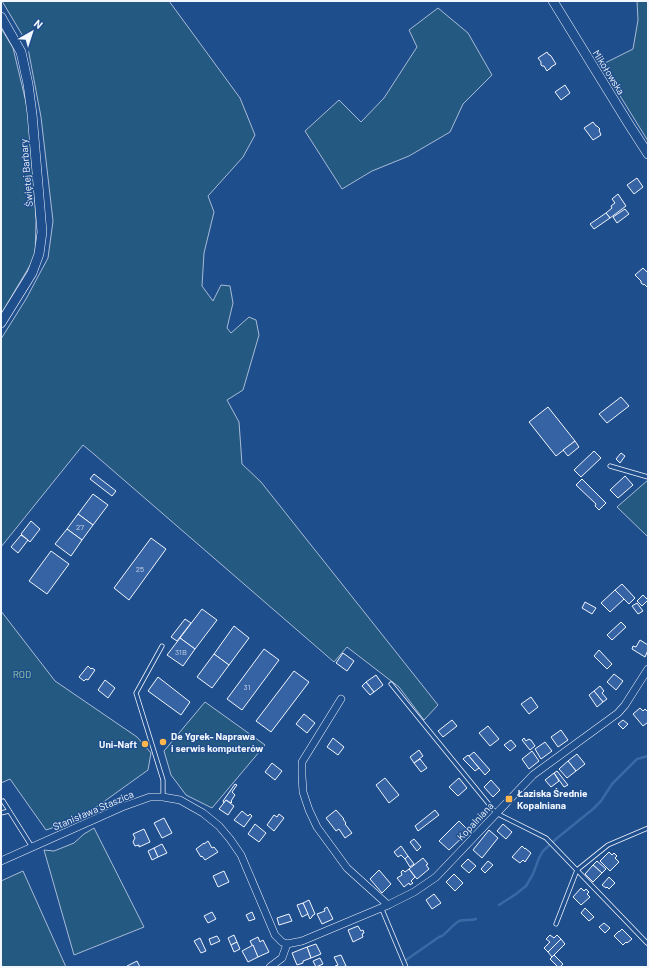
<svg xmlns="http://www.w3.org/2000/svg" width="649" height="968" font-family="Barlow,sans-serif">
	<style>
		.green { fill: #245a82; stroke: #a8bbd7 }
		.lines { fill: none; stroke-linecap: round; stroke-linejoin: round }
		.stream { stroke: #3b69a3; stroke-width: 2.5 }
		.building { fill: #3563a3; stroke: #f2f6ff }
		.service-casing { stroke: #f2f6ff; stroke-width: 5 }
		.minor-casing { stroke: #f2f6ff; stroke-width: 8 }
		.tertiary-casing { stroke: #f2f6ff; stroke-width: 10 }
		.service { stroke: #1f4e8c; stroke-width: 3.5 }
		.minor { stroke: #1f4e8c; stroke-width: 7 }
		.tertiary { stroke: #1f4e8c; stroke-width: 9 }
		.poi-dot { fill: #ffb74d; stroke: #1f4e8c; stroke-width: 1.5 }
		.labels { text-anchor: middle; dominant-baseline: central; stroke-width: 3; stroke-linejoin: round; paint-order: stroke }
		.number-label { font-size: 8px; fill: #c3d1e8 }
		.street-label { font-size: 10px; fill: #f2f6ff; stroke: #1f4e8c }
		.park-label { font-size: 10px; fill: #97c8a6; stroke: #1f4e8c }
		.poi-label { font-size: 10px; font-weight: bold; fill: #f2f6ff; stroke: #1f4e8c; text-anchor: start }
	</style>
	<rect width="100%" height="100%" fill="#1f4e8c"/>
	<g class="green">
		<path d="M2 1H169L240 98 255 135 243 157 208 196 214 212 204 253 202 286 213 301 221 285 230 286 233 303 227 328 231 333 249 317 256 320 259 335 243 390 227 400 239 422 242 464 261 482 438 705 424 720 399 687 347 647 334 662 95 455 83 445 1 547V339L26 299 48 258 53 221 41 117 27 43Z"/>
		<path d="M637 1H648V141L601 65 633 49 638 20Z"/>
		<path d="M438 8 468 33 492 75 463 104 450 132 409 156 372 171 342 189 305 131 339 100 361 122 384 98 417 47 409 30Z"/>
		<path d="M1 28 13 48 30 119 36 221 35 257 1 314Z"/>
		<path d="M648 480V537L617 507Z"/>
		<path d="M1 611 55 681 137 737 151 753 148 770 81 818 46 830 10 779 1 783Z"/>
		<path d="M205 702 265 745 212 808 186 795 171 775 164 751Z"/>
		<path d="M94 828 144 927 74 955 44 850 54 851 74 843 84 834Z"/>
		<path d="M23 871 66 967H1V881Z"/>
	</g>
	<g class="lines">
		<g class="stream">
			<path d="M499 905 516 894 526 886 533 874 539 858 543 851 556 839 593 809 601 801 612 784 637 759 648 756"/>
			<path d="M406 960 439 937 442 936C447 932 455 923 459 921 465 919 470 921 476 919"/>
		</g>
	</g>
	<g class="building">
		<path d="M547 52 549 55H550L551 56 556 64 551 67 550 69H549L547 71 544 66H542L541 65V62L538 58Z"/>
		<path d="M565 85 570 93 561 100 555 92Z"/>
		<path d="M593 122 596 126H597L600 129 599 130 601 135 593 140 584 128Z"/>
		<path d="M637 178 643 187 634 194 627 185Z"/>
		<path d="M618 194 626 206 610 218 606 213 612 208 611 206 615 203 612 199Z"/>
		<path d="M625 209 629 214 617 223 613 217Z"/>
		<path d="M606 213 610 218 594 229 590 224Z"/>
		<path d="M643 268 647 272 648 270V286L647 287 644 284V285L641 283V281L635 275Z"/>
		<path d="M621 397 629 406 607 423 599 414Z"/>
		<path d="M548 407 575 441 556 456 529 422Z"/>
		<path d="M575 441 579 447 568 456 563 450Z"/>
		<path d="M594 451 601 458 581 477 574 470Z"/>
		<path d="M621 453 625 456 620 463 616 459Z"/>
		<path d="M94 474 116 491 112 496 90 479Z"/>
		<path d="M625 476 633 485 618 498 610 490Z"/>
		<path d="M582 479 606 503 599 510 595 506 596 504 576 485Z"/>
		<path d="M93 494 108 505 93 525 78 514Z"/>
		<path d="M78 514 93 525 82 540 67 529Z"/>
		<path d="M31 521 40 529 30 542 21 534Z"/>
		<path d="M67 529 82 540 71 556 55 544Z"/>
		<path d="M21 535 28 540 18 553 11 547Z"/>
		<path d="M151 538 166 549 129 600 114 588Z"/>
		<path d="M51 551 69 564 47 594 29 581Z"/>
		<path d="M622 584 635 598 629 604 615 590Z"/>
		<path d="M615 590 624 599 610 612 601 603Z"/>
		<path d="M643 595 648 600 642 606 637 601Z"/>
		<path d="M585 602 596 608 592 614 582 608Z"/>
		<path d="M637 603 643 611 638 614 632 606Z"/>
		<path d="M202 609 217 620 195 649 180 638Z"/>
		<path d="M185 619 191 623 177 641 171 637Z"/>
		<path d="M621 622 626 627 612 640 607 635Z"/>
		<path d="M234 626 249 638 229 665 214 654Z"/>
		<path d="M180 638 195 649 183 666 167 655Z"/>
		<path d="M640 640 648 645V650L645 657 632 649 633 646 636 647Z"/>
		<path d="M264 649 279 660 242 710 227 699Z"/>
		<path d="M599 650 612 664 607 669 594 656Z"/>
		<path d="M343 653 354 661 347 671 336 663Z"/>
		<path d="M214 654 229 665 212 688 197 677Z"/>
		<path d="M88 666 91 669 92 668 95 670 88 680 86 679 84 681 79 677Z"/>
		<path d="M294 671 309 682 271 732 256 721Z"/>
		<path d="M614 674 623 681 616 690 607 682Z"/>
		<path d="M376 675 383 685 374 692 366 682Z"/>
		<path d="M158 677 190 702 181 715 148 691Z"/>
		<path d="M105 680 115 688 108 698 98 690Z"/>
		<path d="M366 682 374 692 370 695 362 686Z"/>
		<path d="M600 686 604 691 602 693 607 699 603 702 594 691Z"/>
		<path d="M594 691 603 702 597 707 589 695Z"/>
		<path d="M531 697 538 707 529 714 521 704Z"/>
		<path d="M640 708 643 711 645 709 648 712V722L643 726 633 714Z"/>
		<path d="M304 714 315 723 307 733 296 724Z"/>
		<path d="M452 720 457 726 443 737 438 731Z"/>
		<path d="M623 720 628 724 623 729 618 724Z"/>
		<path d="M488 726 499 739 490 746 479 733Z"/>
		<path d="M561 730 568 740 558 747 551 737Z"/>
		<path d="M333 738 344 747 338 755 327 747Z"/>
		<path d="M524 738 526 741 529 739 530 740H531L535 746 530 750 522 740Z"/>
		<path d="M511 740 516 746 510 751 504 745Z"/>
		<path d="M545 742 552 751 541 759 535 749Z"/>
		<path d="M419 750 423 756 414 763 410 757Z"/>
		<path d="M532 751 539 761 529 769 522 759Z"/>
		<path d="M474 752 490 770 485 775 469 756Z"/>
		<path d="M577 754 585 764 576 771 568 761Z"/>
		<path d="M468 755 479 768 475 771 463 759Z"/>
		<path d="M420 759 427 768 421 772 414 763Z"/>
		<path d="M568 761 576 771 567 778 559 769Z"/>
		<path d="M272 763 282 771 275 780 265 772Z"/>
		<path d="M557 771 568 785 564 787 554 773Z"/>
		<path d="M554 773 559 781 551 787 545 780Z"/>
		<path d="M385 778 399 795 389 803 376 785Z"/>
		<path d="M459 778 467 788 458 796 449 787Z"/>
		<path d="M491 780 500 790 493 797 484 787Z"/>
		<path d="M235 784 237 785 232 792 235 795 231 801 232 802 231 803 226 800 224 803 223 801Z"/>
		<path d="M226 800 234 806 228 815 219 809Z"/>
		<path d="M336 810 344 819H343L346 823 345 824 352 833 345 838 339 829 336 831 326 818Z"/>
		<path d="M435 810 439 815 418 831 415 826Z"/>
		<path d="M242 811 248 816 250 814 252 816 244 827 234 820Z"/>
		<path d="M279 814 284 818 274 831 267 825 274 815 277 817Z"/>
		<path d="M164 818 172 833 162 838 154 823Z"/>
		<path d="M459 821 469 831 449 850 439 841Z"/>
		<path d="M255 824 266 833 259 842 248 834Z"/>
		<path d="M503 824 512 832 506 839 497 831Z"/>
		<path d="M144 829 150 842 139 847V845L135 846 133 842 135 838 133 834Z"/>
		<path d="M489 830 498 838 482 858 473 850Z"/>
		<path d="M414 839 421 847 417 851 410 842Z"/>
		<path d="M208 841 212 848 214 847 218 852 205 860 202 856 201 857 196 849 204 843V844Z"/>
		<path d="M162 844 167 853 158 857 154 848Z"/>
		<path d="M401 846 408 856 405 859 401 855 398 857 394 852Z"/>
		<path d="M522 846 525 849V848L531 853 525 862 523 860 520 863 512 857Z"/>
		<path d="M154 848 158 857 152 860 148 851Z"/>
		<path d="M609 852 612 855 614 853 617 856 615 858 619 862 610 871 600 861Z"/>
		<path d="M408 856 414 864 410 867 405 859Z"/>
		<path d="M423 858 428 864 426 865 429 869 417 879 409 869Z"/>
		<path d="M468 859 476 866 469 873 461 866Z"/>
		<path d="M488 861 493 865 485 873 481 869Z"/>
		<path d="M597 861 606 869 602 873 593 865Z"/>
		<path d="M593 865 602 873 593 882 585 874Z"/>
		<path d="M409 869 415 877 411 881 413 883 410 885 409 883 404 887 397 878 402 875 401 872 403 870 405 872Z"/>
		<path d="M379 870 391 884 382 893 370 879Z"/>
		<path d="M224 871 229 882 218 887 213 876Z"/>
		<path d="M454 874 463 883 455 891 446 882Z"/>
		<path d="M609 877 615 883 609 889 607 887 606 888 602 885Z"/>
		<path d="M581 888 584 891 586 889 589 892 587 894 590 897 581 905 573 897Z"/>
		<path d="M434 894 441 903 432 909 426 900Z"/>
		<path d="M309 900 315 914 312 916V917L310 919 303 903Z"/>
		<path d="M303 903 308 914 302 917 297 905Z"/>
		<path d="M327 907 333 919 322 924 317 914 325 911 324 909Z"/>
		<path d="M585 908 594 917 589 921 581 913Z"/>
		<path d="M212 912 216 919 208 923 204 916Z"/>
		<path d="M252 912 255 919 249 921 246 915Z"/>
		<path d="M289 914 292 921 279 925 277 918Z"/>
		<path d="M604 923 610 928 605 933 599 927Z"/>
		<path d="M358 926 361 931 363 930 364 933 362 934 363 937 353 942 348 930Z"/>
		<path d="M622 929 632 939 627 943 626 942 623 945 614 936 619 931V932Z"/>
		<path d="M234 935 237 942 231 945 228 938Z"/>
		<path d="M550 935 554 938 557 935 561 939 548 952 544 948 550 942 546 939Z"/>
		<path d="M217 936 220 941 211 945 209 939Z"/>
		<path d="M258 937 260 942 263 940 269 952 258 957 250 941Z"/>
		<path d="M200 938 206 951 201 953 194 941Z"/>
		<path d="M561 939 565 944 552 957 548 952Z"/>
		<path d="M237 942 240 949 234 952 231 945Z"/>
		<path d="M316 944 321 954 311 958 307 947Z"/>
		<path d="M253 945 258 957 248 962 242 951Z"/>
		<path d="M307 947 311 958 303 961V963L297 965 292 953Z"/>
		<path d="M341 955 346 966 342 967H336L335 966 338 965 334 957Z"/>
		<path d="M554 955 563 964 560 967H558L550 959Z"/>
		<path d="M320 958 323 964 316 967 313 961Z"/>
		<path d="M137 961 140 967H127V966Z"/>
	</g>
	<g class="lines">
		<defs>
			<g id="service">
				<path d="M610 466 648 477"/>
				<path d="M162 646 136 693 163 780V797"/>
				<path d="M391 684 496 813 546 838 647 943"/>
				<path d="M3 801 32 847"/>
				<path d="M1 813 9 811"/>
				<path d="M381 907 406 967"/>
				<path d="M556 924 577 870 608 845 648 828"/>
			</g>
			<g id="minor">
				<path d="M341 699 302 762V776L303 792 309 810 317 827 347 868 388 905"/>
				<path d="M1 861 122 807 150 797H163L180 800 203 813 219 826 230 839 241 855 275 935 282 942 287 944"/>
				<path d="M287 944 302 941 388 905 414 892 436 877 533 775 618 713 625 705 648 669"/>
				<path d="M270 967 282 958 287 944"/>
			</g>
			<g id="tertiary">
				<path d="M553 1 628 123 648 154"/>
				<path d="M1 17 21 52 28 84 32 114 42 232 39 254 32 273 1 323"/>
			</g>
		</defs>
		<use href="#service" class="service-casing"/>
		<use href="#minor" class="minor-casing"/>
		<use href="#tertiary" class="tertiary-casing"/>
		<use href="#service" class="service"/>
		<use href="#minor" class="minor"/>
		<use href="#tertiary" class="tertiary"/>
	</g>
	<g class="poi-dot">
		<circle cx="163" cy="742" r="4"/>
		<circle cx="145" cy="744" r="4"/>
		<rect x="505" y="795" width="8" height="8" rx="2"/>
	</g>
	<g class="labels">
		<g class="number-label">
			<text x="80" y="527">27</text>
			<text x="140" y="569">25</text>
			<text x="181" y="652">31B</text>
			<text x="247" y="687">31</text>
		</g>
		<g class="street-label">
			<text transform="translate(609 72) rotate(58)">Mikołowska</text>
			<text transform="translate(26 173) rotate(-95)">Świętej Barbary</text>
			<text transform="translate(93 810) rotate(-23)">Stanisława Staszica</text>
			<text transform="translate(475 821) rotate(-47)">Kopalniana</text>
		</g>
		<g class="park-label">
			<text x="22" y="674">ROD</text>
		</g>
		<g class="poi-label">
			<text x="171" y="736">De Ygrek- Naprawa<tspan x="171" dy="12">i serwis komputerów</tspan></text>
			<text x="137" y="744" text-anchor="end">Uni-Naft</text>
			<text x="517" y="793">Łaziska Średnie<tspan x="517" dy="12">Kopalniana</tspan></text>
		</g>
	</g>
	<rect width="649" height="968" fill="none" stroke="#f2f6ff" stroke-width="4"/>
	<g transform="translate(32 32) rotate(39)" stroke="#1f4e8c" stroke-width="3" paint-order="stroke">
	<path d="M0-3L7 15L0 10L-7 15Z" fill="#f2f6ff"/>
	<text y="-6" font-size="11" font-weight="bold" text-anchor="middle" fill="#f2f6ff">N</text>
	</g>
</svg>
